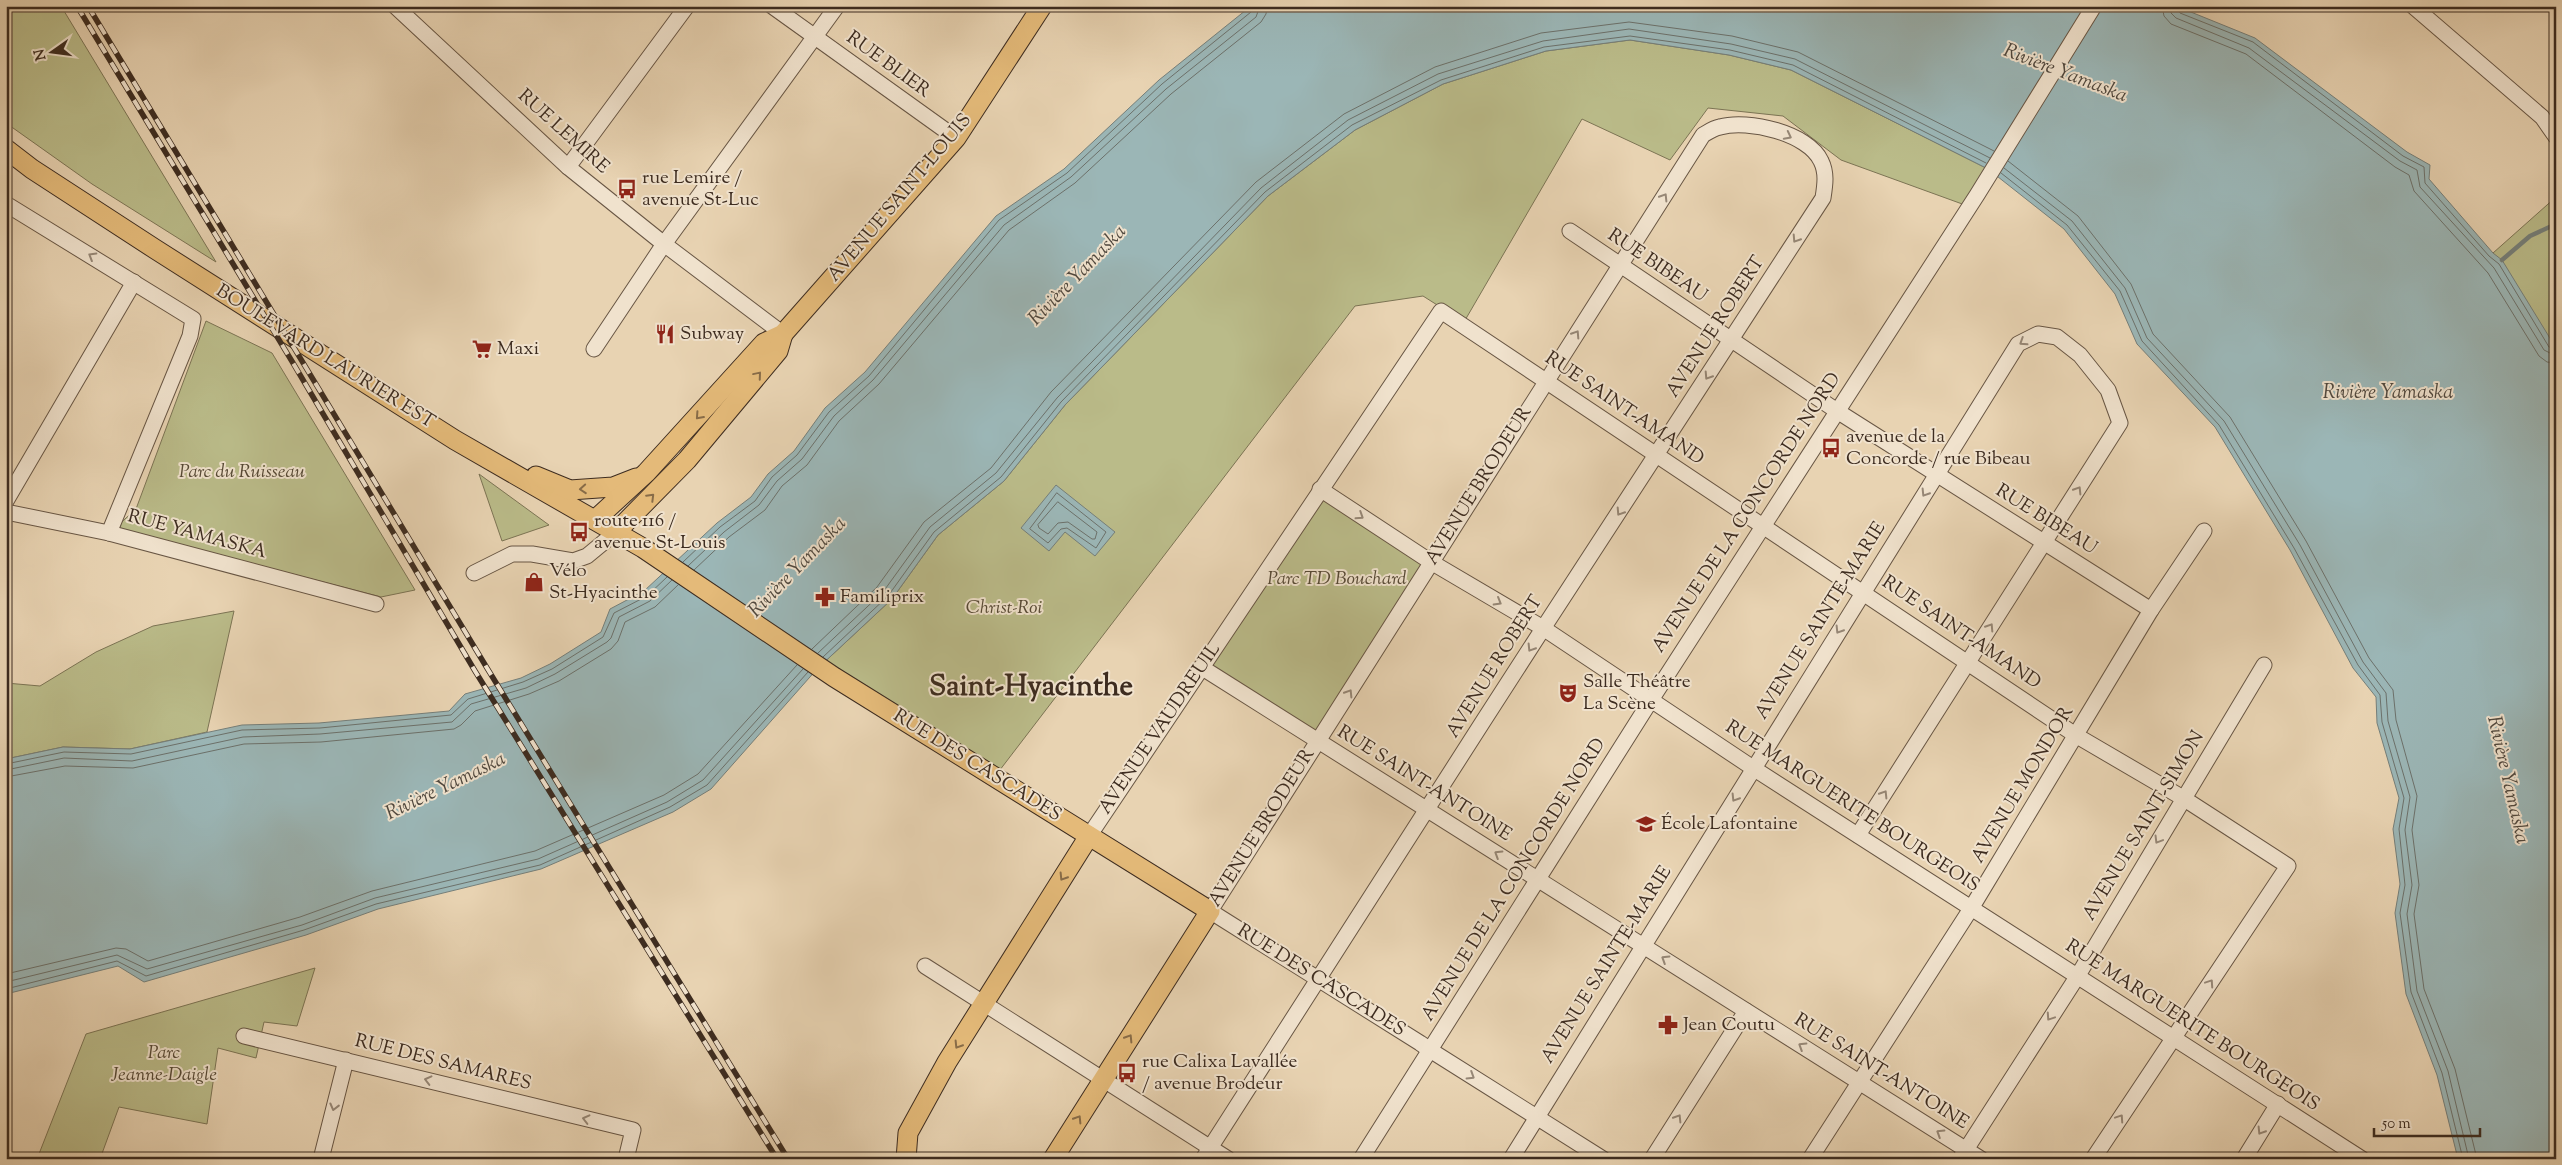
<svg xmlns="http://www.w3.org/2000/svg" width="2562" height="1165" font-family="'Sorts Mill Goudy',serif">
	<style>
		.green { fill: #babb89; stroke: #7c7454 }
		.water { fill: #9bb6b6; stroke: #757f7a }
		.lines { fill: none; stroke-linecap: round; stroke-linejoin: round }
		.shore { stroke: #6c716b; stroke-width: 1 }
		.stream { stroke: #757f7a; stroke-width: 4.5 }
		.minor-casing { stroke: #685644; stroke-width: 17 }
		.major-casing { stroke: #3d2c20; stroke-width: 21 }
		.minor { stroke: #f0e2cd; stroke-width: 15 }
		.major { stroke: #e4ba79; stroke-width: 19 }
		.rail-casing { stroke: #3d2c20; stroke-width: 5.5 }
		.rail { stroke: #f0e2cd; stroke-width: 4; stroke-dasharray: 11; stroke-linecap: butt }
		.oneway { stroke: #968776 }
		.oneway2 { stroke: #886c48 }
		.labels { text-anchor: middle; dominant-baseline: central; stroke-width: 4; stroke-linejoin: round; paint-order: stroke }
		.street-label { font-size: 19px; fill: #3d2c20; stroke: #f0e2cd }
		.poi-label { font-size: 19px; fill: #3d2c20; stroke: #f0e2cd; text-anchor: start }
		.park-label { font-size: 19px; font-style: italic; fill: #564935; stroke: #f0e2cd }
		.water-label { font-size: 20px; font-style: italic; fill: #50483e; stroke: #f0e2cd }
		.town-label { font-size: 29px; font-weight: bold; fill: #3d2c20; stroke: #f0e2cd }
	</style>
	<rect width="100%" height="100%" fill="#e8d3b2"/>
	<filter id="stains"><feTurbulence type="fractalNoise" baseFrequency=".004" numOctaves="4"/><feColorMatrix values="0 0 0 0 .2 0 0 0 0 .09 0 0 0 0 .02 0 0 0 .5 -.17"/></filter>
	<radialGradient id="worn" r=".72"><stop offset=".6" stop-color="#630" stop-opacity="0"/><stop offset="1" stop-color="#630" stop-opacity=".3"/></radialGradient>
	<g class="green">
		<path d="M6 6H61L216 262 92 184 6 123Z"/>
		<path d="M1630 40 1729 55 1791 70 1988 169 1965 205 1841 160 1783 116 1708 108 1670 160 1582 119 1464 322 1423 296 1355 306 993 779 817 669 892 599 938 535 1004 481 1065 405 1268 196 1355 130 1443 84 1546 51Z"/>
		<path d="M2556 197V350L2493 253Z"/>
		<path d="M206 321 272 353 415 590 381 597 115 528 136 509Z"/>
		<path d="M479 474 549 525 502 541Z"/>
		<path d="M1316 484 1430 558 1312 743 1199 671Z"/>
		<path d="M234 611 207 732 130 749 63 747 6 759V683L40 686 96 652 153 626Z"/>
		<path d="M315 968 297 1026 264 1022 256 1058 218 1048 207 1124 119 1107 100 1159H37L86 1034Z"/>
	</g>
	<g class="water">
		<path d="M1251 6H2176L2255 38 2407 152 2430 165 2429 179 2493 253 2502 260 2556 348V1159H2458L2437 1075 2406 994 2395 913 2400 884 2393 829 2399 798 2377 723 2376 697 2353 668 2290 550 2215 427 2137 344 2115 294 2064 229 1988 169 1791 70 1729 55 1630 40 1546 51 1443 84 1355 130 1268 196 1065 405 1004 481 938 535 892 599 817 669 711 789 673 812 541 869 378 909 306 935 144 982 118 966 6 994V759L63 747 130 749 242 725 319 723 449 711 465 694 521 678 550 664 601 632 610 609 644 591 717 523 751 497 768 474 794 451 825 408 865 372 996 216 1064 169 1159 80Z"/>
		<path d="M1056 485 1115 532 1095 556 1065 532 1049 551 1021 528Z"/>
	</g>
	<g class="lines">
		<g class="shore">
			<path d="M2162 6 2164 16 2171 24 2246 54 2395 167 2409 175 2414 191 2488 273 2539 356 2547 362 2556 363"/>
			<path d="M2170 6 2171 13 2176 18 2249 48 2400 161 2417 170 2420 187 2494 268 2544 350 2556 356"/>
			<path d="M2176 6 2180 13 2253 42 2403 156 2424 167 2425 183 2489 256 2499 264 2549 347 2556 349"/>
			<path d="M2008 161 2078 216 2131 284 2153 334 2230 417 2306 541 2369 658 2393 690 2396 720 2417 796 2412 830 2419 885 2414 914 2424 989 2455 1069 2477 1159"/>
			<path d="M2004 168 2072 221 2125 288 2147 338 2224 421 2300 545 2363 662 2386 693 2388 721 2410 797 2405 830 2412 885 2407 914 2417 991 2448 1071 2469 1159"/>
			<path d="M2001 173 2067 225 2120 291 2142 341 2219 425 2294 548 2358 665 2380 695 2382 722 2404 798 2399 829 2405 885 2400 913 2411 992 2442 1073 2463 1159"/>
			<path d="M1057 493 1106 532 1096 548 1067 528 1061 529 1048 543 1030 529Z"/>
			<path d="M1058 502 1097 532 1095 539H1092L1068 522 1058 523 1048 534 1039 528 1038 525Z"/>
			<path d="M683 562 720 527 755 501 772 477 797 455 829 412 869 376 999 220 1067 173 1162 84 1251 12 1253 6"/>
			<path d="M688 566 724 532 759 505 777 481 802 459 834 416 873 380 1004 225 1071 177 1166 89 1256 17 1260 6"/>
			<path d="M694 570 729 537 765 510 782 486 807 465 839 421 879 384 1009 230 1075 183 1171 94 1261 22 1266 14 1267 6"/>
			<path d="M812 649 877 587 924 522 991 468 1051 392 1256 182 1344 114 1435 67 1541 33 1629 22 1732 36 1798 52 1994 151"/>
			<path d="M818 653 883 592 930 527 996 473 1057 398 1261 188 1348 120 1438 74 1543 41 1629 29 1731 44 1795 59 1990 158"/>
			<path d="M823 657 888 596 934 532 1001 477 1061 402 1265 192 1352 125 1441 80 1544 47 1630 36 1730 50 1793 65 1986 163"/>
			<path d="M6 764 64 752 131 754 242 730 320 728 451 715 468 699 523 682 552 669 603 637 614 613 647 596 667 577"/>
			<path d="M6 770 64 758 132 761 243 737 320 734 452 722 471 704 526 688 555 674 607 642 611 638 619 617 650 601 672 580"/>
			<path d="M6 777 65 766 133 768 244 744 321 742 454 729 461 725 475 711 529 694 559 681 611 649 618 641 625 622 655 607 678 585"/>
			<path d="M6 974 116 948 126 949 148 961 300 917 372 891 535 851 664 795 698 774 797 665"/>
			<path d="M6 982 117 955 147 969 302 925 375 898 538 859 667 802 703 780 803 669"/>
			<path d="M6 989 117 961 146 976 304 930 376 904 540 865 670 807 707 785 808 672"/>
		</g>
		<path class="stream" d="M2502 260 2530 236 2556 224"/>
		<defs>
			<g id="minor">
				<path d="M395 6 568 167 664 244 783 334"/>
				<path d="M772 6 956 138"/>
				<path d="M2413 6 2542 117 2556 137"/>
				<path d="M568 167 687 6"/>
				<path d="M6 204 193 319 190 336 109 533"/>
				<path d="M1570 231 1837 411 2151 610"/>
				<path d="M594 349 664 244 837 6"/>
				<path d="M1320 489 1431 562 1543 628 1753 768 2362 1159"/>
				<path d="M6 501 134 282"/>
				<path d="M6 512 109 533 376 604"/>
				<path d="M474 573 512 554H532L573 561 587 556 616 532"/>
				<path d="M1201 667 1981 1159"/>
				<path d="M1089 836 1441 311 2077 736 2183 798 2288 866 2093 1159"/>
				<path d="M925 966 1228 1159"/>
				<path d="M244 1036 633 1130 626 1159"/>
				<path d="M321 1159 346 1060"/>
				<path d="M1203 1159 1210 1148C1322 974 1432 800 1544 627 1637 484 1730 341 1823 198 1825 185 1827 173 1821 161 1808 133 1748 119 1720 127 1714 128 1708 132 1703 135L1210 911 1221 918 1420 1043 1430 1050 1603 1159"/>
				<path d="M1361 1159 1651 700 1977 195 2094 6"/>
				<path d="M1511 1159 2018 344 2038 334 2057 337 2080 355 2108 390 2120 423 1858 835"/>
				<path d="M1652 1159 1746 1011"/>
				<path d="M1810 1159 1972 907 2151 610 2204 531"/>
				<path d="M1960 1159 2077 977 2264 665"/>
				<path d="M2244 1159 2278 1104"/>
			</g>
			<g id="major">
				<path d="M6 149 32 169 155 249 455 440 643 548 834 677 1210 911 1053 1159"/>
				<path d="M536 476 570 490 613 487 636 478"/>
				<path d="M596 519 646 473 764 343 783 334 956 138 1042 6"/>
				<path d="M616 532 687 460 778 351 783 334"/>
				<path d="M906 1159 908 1133 947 1062 1089 836"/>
			</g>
		</defs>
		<use href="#minor" class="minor-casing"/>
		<use href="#major" class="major-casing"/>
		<use href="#minor" class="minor"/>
		<use href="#major" class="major"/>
		<defs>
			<g id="rail">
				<path d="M77 6 293 363 475 671 777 1159"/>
				<path d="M88 6 487 668 788 1159"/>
			</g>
		</defs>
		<use href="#rail" class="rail-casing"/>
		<use href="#rail" class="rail"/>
	</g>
	<defs><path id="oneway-chevron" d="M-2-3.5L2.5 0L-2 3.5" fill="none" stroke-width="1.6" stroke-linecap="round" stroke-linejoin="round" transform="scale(1.25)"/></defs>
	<g class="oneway">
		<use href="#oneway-chevron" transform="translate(1788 136) rotate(27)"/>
		<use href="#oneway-chevron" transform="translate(1664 197) rotate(-58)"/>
		<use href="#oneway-chevron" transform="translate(1796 239) rotate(123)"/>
		<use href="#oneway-chevron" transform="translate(92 256) rotate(-149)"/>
		<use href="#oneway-chevron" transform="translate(1576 334) rotate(-57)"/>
		<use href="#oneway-chevron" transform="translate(2023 342) rotate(147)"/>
		<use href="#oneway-chevron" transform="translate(1708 376) rotate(123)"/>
		<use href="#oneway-chevron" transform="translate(2078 490) rotate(-58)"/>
		<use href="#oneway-chevron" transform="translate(1925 493) rotate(122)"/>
		<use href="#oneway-chevron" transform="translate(1620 512) rotate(123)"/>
		<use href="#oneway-chevron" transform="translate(1360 516) rotate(33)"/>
		<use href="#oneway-chevron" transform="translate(1498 602) rotate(30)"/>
		<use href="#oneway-chevron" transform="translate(1990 627) rotate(-57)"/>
		<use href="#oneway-chevron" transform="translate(1839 630) rotate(122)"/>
		<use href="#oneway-chevron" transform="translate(1531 648) rotate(122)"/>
		<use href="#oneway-chevron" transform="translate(1349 693) rotate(-58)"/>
		<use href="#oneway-chevron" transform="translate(1884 794) rotate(-58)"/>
		<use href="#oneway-chevron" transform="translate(1735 798) rotate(122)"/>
		<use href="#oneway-chevron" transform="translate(2158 840) rotate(121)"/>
		<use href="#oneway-chevron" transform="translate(1498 854) rotate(-148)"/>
		<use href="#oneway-chevron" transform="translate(1665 959) rotate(-148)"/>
		<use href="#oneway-chevron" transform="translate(2210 983) rotate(-56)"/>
		<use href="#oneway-chevron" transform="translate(2050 1017) rotate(124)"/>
		<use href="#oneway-chevron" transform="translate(1802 1046) rotate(-148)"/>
		<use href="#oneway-chevron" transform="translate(1471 1076) rotate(32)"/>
		<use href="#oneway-chevron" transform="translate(428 1080) rotate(-166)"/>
		<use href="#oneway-chevron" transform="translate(334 1107) rotate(104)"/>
		<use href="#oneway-chevron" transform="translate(1678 1118) rotate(-58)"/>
		<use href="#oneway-chevron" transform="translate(2120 1118) rotate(-56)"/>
		<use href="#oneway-chevron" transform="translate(586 1119) rotate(-166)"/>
		<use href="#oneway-chevron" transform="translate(2261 1131) rotate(122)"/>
		<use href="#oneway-chevron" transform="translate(1940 1133) rotate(-148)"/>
	</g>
	<g class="oneway2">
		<use href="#oneway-chevron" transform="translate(758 375) rotate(-50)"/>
		<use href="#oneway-chevron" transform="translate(699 416) rotate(132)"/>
		<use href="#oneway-chevron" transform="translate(583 489) rotate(176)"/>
		<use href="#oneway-chevron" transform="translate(651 497) rotate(-45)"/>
		<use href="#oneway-chevron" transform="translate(1063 877) rotate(122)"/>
		<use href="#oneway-chevron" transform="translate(1129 1038) rotate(-58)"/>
		<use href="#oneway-chevron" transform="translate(958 1045) rotate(122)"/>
		<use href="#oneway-chevron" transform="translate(1078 1119) rotate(-58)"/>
	</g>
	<defs>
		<symbol id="bus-bare" viewBox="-9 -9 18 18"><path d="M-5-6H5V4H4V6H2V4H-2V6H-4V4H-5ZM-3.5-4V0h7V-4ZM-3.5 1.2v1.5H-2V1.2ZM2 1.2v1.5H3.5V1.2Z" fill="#8f2418" stroke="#f0e2cd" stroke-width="2.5" paint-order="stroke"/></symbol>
		<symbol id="restaurant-bare" viewBox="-9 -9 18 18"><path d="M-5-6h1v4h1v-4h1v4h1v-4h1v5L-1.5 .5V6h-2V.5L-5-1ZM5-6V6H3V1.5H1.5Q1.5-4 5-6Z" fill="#8f2418" stroke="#f0e2cd" stroke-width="2.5" paint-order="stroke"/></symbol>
		<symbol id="supermarket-bare" viewBox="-9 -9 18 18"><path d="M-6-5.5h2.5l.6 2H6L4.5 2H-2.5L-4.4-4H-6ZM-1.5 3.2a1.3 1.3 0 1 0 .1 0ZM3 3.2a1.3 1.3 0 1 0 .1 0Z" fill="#8f2418" stroke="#f0e2cd" stroke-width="2.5" paint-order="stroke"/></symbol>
		<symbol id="shop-bare" viewBox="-9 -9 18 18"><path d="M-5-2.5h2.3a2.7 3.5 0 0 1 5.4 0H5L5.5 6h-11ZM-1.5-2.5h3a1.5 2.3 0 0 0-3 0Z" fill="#8f2418" stroke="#f0e2cd" stroke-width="2.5" paint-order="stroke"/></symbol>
		<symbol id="pharmacy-bare" viewBox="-9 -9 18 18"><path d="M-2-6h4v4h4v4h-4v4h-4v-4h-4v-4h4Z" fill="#8f2418" stroke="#f0e2cd" stroke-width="2.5" paint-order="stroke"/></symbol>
		<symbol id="theatre-bare" viewBox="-9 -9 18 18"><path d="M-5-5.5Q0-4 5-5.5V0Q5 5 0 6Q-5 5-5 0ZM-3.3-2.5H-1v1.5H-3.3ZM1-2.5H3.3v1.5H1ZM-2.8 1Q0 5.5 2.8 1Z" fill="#8f2418" stroke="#f0e2cd" stroke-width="2.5" paint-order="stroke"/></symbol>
		<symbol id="school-bare" viewBox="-9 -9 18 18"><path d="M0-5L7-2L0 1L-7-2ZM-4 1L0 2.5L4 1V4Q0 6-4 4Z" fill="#8f2418" stroke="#f0e2cd" stroke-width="2.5" paint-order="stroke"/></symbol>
	</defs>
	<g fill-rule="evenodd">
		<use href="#bus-bare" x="613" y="175" width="28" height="28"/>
		<use href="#restaurant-bare" x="651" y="320" width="28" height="28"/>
		<use href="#supermarket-bare" x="468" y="335" width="28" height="28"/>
		<use href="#bus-bare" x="1817" y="434" width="28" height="28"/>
		<use href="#bus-bare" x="565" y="518" width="28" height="28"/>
		<use href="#shop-bare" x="520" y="568" width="28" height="28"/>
		<use href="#pharmacy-bare" x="811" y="583" width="28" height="28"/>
		<use href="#theatre-bare" x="1554" y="679" width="28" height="28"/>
		<use href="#school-bare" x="1632" y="810" width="28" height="28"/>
		<use href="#pharmacy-bare" x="1654" y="1011" width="28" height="28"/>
		<use href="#bus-bare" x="1113" y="1059" width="28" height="28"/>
	</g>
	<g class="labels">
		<g class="street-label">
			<text transform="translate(888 65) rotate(36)">RUE BLIER</text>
			<text transform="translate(563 132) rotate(42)">RUE LEMIRE</text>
			<text transform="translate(900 198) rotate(-50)">AVENUE SAINT-LOUIS</text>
			<text transform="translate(1657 266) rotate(34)">RUE BIBEAU</text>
			<text transform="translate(1716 327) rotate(-57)">AVENUE ROBERT</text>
			<text transform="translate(325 357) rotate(32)">BOULEVARD LAURIER EST</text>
			<text transform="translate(1624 409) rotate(34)">RUE SAINT-AMAND</text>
			<text transform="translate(1479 486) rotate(-58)">AVENUE BRODEUR</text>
			<text transform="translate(1747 513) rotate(-57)">AVENUE DE LA CONCORDE NORD</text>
			<text transform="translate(2046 520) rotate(32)">RUE BIBEAU</text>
			<text transform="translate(197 535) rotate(15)">RUE YAMASKA</text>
			<text transform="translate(1821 621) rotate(-58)">AVENUE SAINTE-MARIE</text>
			<text transform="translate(1961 633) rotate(34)">RUE SAINT-AMAND</text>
			<text transform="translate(1495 667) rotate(-58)">AVENUE ROBERT</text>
			<text transform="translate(1160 729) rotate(-56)">AVENUE VAUDREUIL</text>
			<text transform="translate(977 766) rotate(32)">RUE DES CASCADES</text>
			<text transform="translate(1424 784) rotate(32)">RUE SAINT-ANTOINE</text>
			<text transform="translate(2023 785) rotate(-59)">AVENUE MONDOR</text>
			<text transform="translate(1852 807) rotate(33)">RUE MARGUERITE BOURGEOIS</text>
			<text transform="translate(2144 826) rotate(-59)">AVENUE SAINT-SIMON</text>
			<text transform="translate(1262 828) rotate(-58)">AVENUE BRODEUR</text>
			<text transform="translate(1514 880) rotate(-58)">AVENUE DE LA CONCORDE NORD</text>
			<text transform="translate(1607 965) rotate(-58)">AVENUE SAINTE-MARIE</text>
			<text transform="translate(1321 981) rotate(32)">RUE DES CASCADES</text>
			<text transform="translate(2192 1026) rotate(33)">RUE MARGUERITE BOURGEOIS</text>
			<text transform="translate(443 1063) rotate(14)">RUE DES SAMARES</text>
			<text transform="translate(1881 1072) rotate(32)">RUE SAINT-ANTOINE</text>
		</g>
		<g class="poi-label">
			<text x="642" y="178">rue Lemire /<tspan x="642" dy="22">avenue St-Luc</tspan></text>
			<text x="680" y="334">Subway</text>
			<text x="497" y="349">Maxi</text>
			<text x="1846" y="437">avenue de la<tspan x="1846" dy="22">Concorde / rue Bibeau</tspan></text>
			<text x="594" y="521">route 116 /<tspan x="594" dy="22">avenue St-Louis</tspan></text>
			<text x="549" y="571">Vélo<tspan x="549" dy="22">St-Hyacinthe</tspan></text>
			<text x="840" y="597">Familiprix</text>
			<text x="1583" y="682">Salle Théâtre<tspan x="1583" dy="22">La Scène</tspan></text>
			<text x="1661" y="824">École Lafontaine</text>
			<text x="1683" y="1025">Jean Coutu</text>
			<text x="1142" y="1062">rue Calixa Lavallée<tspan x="1142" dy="22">/ avenue Brodeur</tspan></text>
		</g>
		<g class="park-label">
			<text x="242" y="472">Parc du Ruisseau</text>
			<text x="1337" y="579">Parc TD Bouchard</text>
			<text x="1004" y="608">Christ-Roi</text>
			<text x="164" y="1053">Parc<tspan x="164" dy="22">Jeanne-Daigle</tspan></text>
		</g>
		<g class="water-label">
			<text transform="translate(2065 74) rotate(21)">Rivière Yamaska</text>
			<text transform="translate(1078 276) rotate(-46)">Rivière Yamaska</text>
			<text x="2388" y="393">Rivière Yamaska</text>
			<text transform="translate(798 568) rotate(-46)">Rivière Yamaska</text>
			<text transform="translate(2507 780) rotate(77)">Rivière Yamaska</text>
			<text transform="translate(446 787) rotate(-26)">Rivière Yamaska</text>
		</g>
		<g class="town-label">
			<text x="1031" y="688">Saint-Hyacinthe</text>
		</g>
	</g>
	<rect width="2562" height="1165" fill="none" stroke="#e8d3b2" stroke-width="25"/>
	<rect x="8" y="8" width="2547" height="1150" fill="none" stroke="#3d2c20" stroke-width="2.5"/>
	<rect x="12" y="12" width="2537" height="1140" fill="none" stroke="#3d2c20"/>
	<g transform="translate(52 52) rotate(256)" stroke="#f0e2cd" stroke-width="4" paint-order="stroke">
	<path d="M0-4L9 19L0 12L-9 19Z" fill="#3d2c20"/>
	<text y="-8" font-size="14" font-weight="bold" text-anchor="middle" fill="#3d2c20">N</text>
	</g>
	<path d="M2374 1128v8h106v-8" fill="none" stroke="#3d2c20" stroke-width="2.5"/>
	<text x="2382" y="1128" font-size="15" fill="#3d2c20" stroke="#f0e2cd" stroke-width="4" paint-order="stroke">50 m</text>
	<rect width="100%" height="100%" filter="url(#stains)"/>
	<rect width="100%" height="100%" fill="url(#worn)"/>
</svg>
